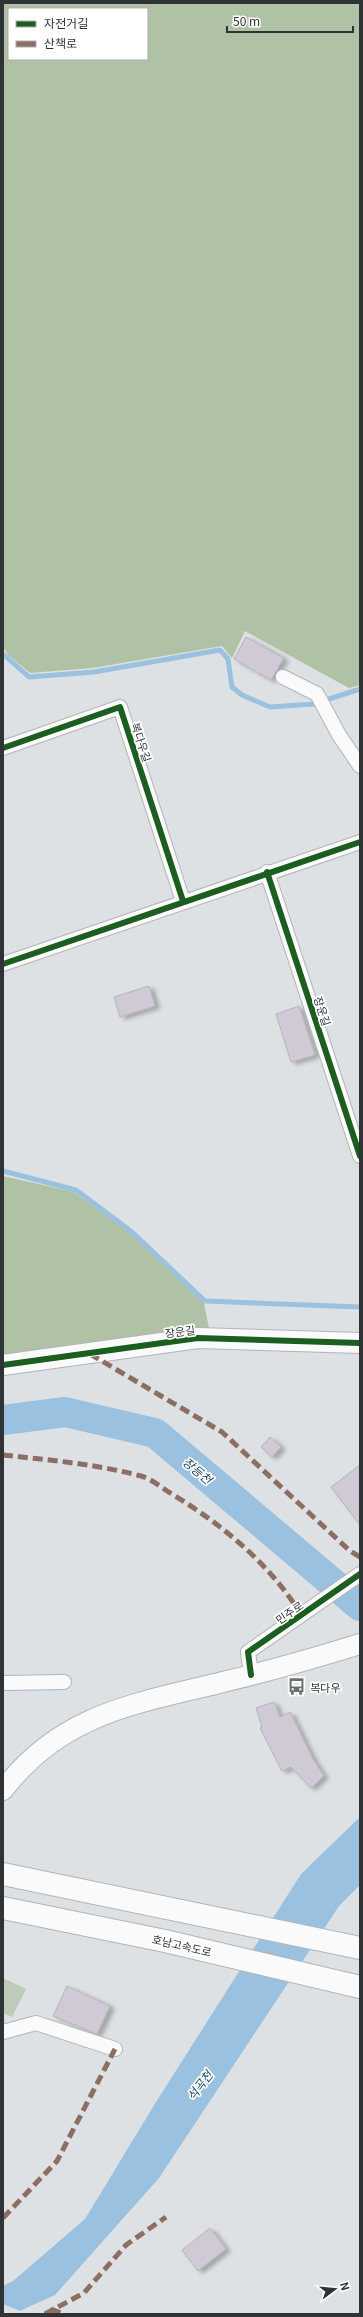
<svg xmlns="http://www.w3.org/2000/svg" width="363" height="2317" font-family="Georgia,'Noto Sans KR',serif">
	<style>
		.green { fill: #becbb8 }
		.forest { fill: #afc2a5; fill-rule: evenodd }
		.water { fill: #9ac1df }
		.pier { fill: #dee1e4 }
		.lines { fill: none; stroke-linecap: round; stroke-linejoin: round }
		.stream { stroke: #9ac1df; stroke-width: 5 }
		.river { stroke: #9ac1df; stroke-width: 30 }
		.building { fill: #d0cad6; stroke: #b4b4b7; filter: url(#shadow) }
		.street-casing { stroke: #b2b4b7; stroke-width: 16 }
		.secondary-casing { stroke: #b2b4b7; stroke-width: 22 }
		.highway-casing { stroke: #b2b4b7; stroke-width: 24 }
		.street { stroke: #fafafb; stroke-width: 14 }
		.secondary { stroke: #fafafb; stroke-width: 20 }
		.highway { stroke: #fafafb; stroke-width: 22 }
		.quiet { stroke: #8d6e63; stroke-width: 5; stroke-dasharray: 10 5; stroke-linecap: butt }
		.cycleway-casing { stroke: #fff; stroke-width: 8 }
		.cycleway { stroke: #1b5e20; stroke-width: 6 }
		.labels { text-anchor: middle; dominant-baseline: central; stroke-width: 3.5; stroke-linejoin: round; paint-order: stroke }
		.street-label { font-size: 11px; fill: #303336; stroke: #fff }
		.poi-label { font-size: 11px; fill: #303336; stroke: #fff; text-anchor: start }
		.water-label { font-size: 12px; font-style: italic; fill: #123c59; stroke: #fff }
	</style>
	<defs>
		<filter id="shadow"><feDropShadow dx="4.5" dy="2.5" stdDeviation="2" flood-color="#0004"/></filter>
	</defs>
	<rect width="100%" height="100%" fill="#dee1e4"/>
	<path class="green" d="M3 1978 26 1989 12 2017 3 2013Z"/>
	<g class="forest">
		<path d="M3 3H360V685L349 688 245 631 232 658 222 646 93 668 30 673 8 655 3 647ZM9 9H147V59H9Z"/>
		<path d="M3 1176 74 1192 131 1233 204 1303 210 1333 3 1359Z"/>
	</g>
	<path class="water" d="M360 1817V1885L339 1906 159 2178 55 2295 13 2314H3V2286L13 2281 85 2219 156 2102 301 1874Z"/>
	<path class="pier" d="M3 2304 23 2312 18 2314H3Z"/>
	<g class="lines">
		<g class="stream">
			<path d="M3 654 29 677 94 672 220 650 228 659 232 687 242 695 270 707 314 704"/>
			<path d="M329 699 360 689"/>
			<path d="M3 1171 76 1190 132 1232 205 1301 360 1307"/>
		</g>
		<path class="river" d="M3 1420 65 1412 155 1433 360 1606"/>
	</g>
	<g class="building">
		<path d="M246 637 284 658 271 680 234 659Z"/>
		<path d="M149 986 155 1006 120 1017 114 997Z"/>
		<path d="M299 1006 315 1055 291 1062 276 1014Z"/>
		<path d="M270 1437 281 1447 272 1457 261 1447Z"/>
		<path d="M360 1465V1525L331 1487Z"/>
		<path d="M274 1702 280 1717 290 1712 313 1759 324 1776 311 1788 291 1767 282 1771 260 1728 262 1727 256 1708Z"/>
		<path d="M67 1986 110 2006 97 2034 53 2016Z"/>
		<path d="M210 2228 226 2249 198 2271 182 2250Z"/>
	</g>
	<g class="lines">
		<defs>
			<g id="street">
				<path d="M283 677 317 694 339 735 360 766"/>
				<path d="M3 748 120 707 183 901"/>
				<path d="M267 872 360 1156"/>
				<path d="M3 964 360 842"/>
				<path d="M251 1675 248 1652 360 1574"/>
				<path d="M3 1683 64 1682"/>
				<path d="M3 2032 36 2023 115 2049"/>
			</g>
			<g id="secondary">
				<path d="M3 1365 198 1338 360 1343"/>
				<path d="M3 1790C62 1713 135 1704 223 1682 269 1671 315 1658 360 1644"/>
			</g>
			<g id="highway">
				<path d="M3 1874 360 1948"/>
				<path d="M3 1908 165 1941 360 1987"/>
			</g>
		</defs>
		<use href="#street" class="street-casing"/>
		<use href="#secondary" class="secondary-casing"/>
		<use href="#highway" class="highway-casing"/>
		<use href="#street" class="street"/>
		<use href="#secondary" class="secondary"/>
		<use href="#highway" class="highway"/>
		<g class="quiet">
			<path d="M90 1354 222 1432 350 1551 360 1557"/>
			<path d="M3 1455C49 1460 96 1464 141 1476 152 1479 163 1489 172 1494 224 1526 270 1564 302 1616"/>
			<path d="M3 2218 57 2161 115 2049"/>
			<path d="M51 2309 63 2314"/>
			<path d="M45 2314 84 2293 126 2245 166 2217"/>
		</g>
		<defs>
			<g id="cycleway">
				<path d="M3 748 120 707 183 901"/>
				<path d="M267 872 360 1156"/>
				<path d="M3 964 360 842"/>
				<path d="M3 1365 198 1338 360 1343"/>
				<path d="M251 1675 248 1652 360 1574"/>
			</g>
		</defs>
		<use href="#cycleway" class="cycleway-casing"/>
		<use href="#cycleway" class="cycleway"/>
	</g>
	<defs>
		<symbol id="bus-bare" viewBox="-9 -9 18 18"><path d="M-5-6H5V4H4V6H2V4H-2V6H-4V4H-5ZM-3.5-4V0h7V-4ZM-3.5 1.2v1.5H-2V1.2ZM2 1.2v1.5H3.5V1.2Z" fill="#6d7073" stroke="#fff" stroke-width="2.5" paint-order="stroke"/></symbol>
	</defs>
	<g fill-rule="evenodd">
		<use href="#bus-bare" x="284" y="1674" width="25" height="25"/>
	</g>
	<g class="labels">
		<g class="street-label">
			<text transform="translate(142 742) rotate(72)">복다우길</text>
			<text transform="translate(323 1011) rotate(72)">장운길</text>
			<text transform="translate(180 1331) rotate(-7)">장운길</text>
			<text transform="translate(289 1612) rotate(-34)">민주로</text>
			<text transform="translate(182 1945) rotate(13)">호남고속도로</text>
		</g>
		<g class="poi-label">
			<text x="310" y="1687">복다우</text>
		</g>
		<g class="water-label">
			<text transform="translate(198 1470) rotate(40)">장등천</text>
			<text transform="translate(199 2085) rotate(-53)">석곡천</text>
		</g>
	</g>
	<rect width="363" height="2317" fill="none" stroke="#303336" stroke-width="8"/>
	<rect x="8" y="8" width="140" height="52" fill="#ffffff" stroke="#acadaf"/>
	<rect x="16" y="21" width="20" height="6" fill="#1b5e20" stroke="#acadaf"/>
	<text x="44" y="28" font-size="12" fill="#303336">자전거길</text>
	<rect x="16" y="41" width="20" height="6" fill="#8d6e63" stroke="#acadaf"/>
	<text x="44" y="48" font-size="12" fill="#303336">산책로</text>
	<g transform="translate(335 2289) rotate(74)" stroke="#ffffff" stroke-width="3" paint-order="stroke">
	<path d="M0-3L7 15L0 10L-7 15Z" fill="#303336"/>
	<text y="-6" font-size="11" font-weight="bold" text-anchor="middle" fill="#303336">N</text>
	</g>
	<path d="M227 26v6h126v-6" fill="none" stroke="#303336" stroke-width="2"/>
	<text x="233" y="26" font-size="12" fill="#303336" stroke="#ffffff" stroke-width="3" paint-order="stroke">50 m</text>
</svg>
